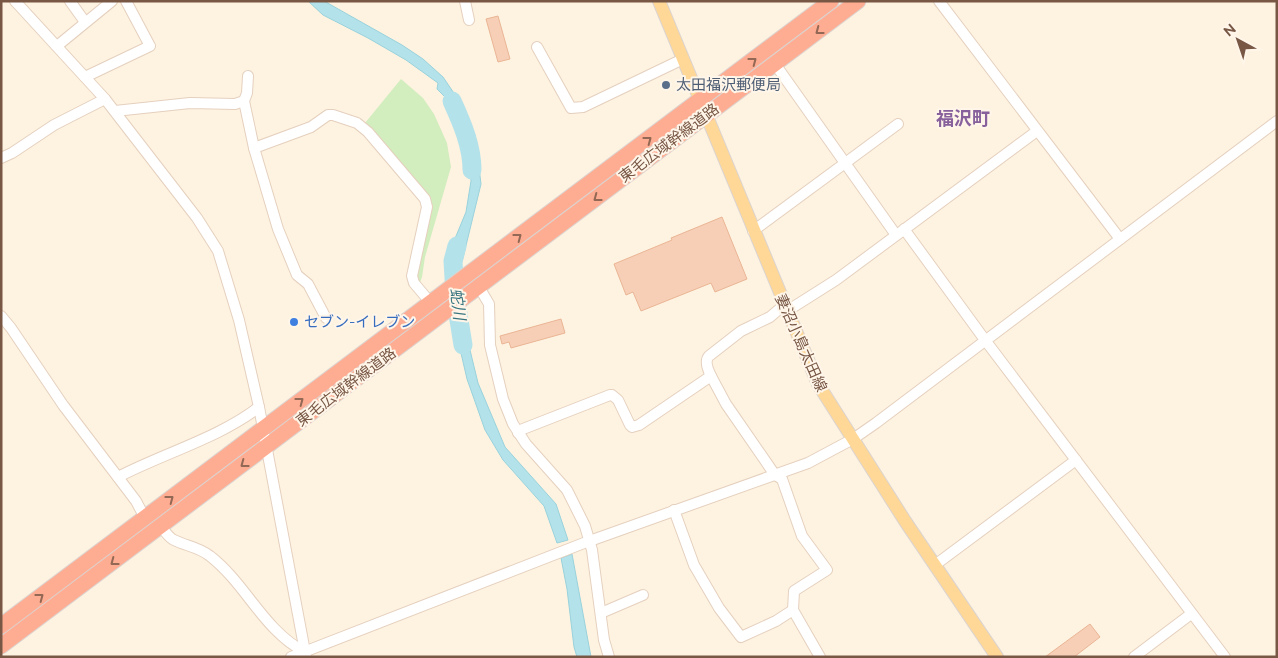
<svg xmlns="http://www.w3.org/2000/svg" width="1278" height="658" font-family="Raleway,'Noto Sans JP',sans-serif">
	<style>
		.green { fill: #d2edbe }
		.water { fill: #b4e2ea; stroke: #99d2dc }
		.lines { fill: none; stroke-linecap: round; stroke-linejoin: round }
		.river { stroke: #b4e2ea; stroke-width: 19 }
		.building { fill: #f6cfb6; stroke: #eab595 }
		.minor-casing { stroke: #e5d0be; stroke-width: 12 }
		.major-casing { stroke: #dcd3cf; stroke-width: 14 }
		.highway-casing { stroke: #dcd3cf; stroke-width: 17 }
		.minor { stroke: #fff; stroke-width: 10 }
		.major { stroke: #ffd897; stroke-width: 12 }
		.highway { stroke: #ffad92; stroke-width: 15 }
		.oneway { stroke: #936854 }
		.service-dot { fill: #5c6f8a; stroke: #fff6e9; stroke-width: 2 }
		.shop-dot { fill: #3f7fe0; stroke: #fff6e9; stroke-width: 2 }
		.labels { text-anchor: middle; dominant-baseline: central; stroke-width: 4; stroke-linejoin: round; paint-order: stroke }
		.service-label { font-size: 15px; fill: #4e5e75; stroke: #fff6e9; text-anchor: start }
		.street-label { font-size: 15px; fill: #785745; stroke: #fff6e9 }
		.shop-label { font-size: 15px; fill: #366cbe; stroke: #fff6e9; text-anchor: start }
		.water-label { font-size: 16px; font-style: italic; fill: #38747f; stroke: #fff6e9 }
		.quarter-label { font-size: 18px; font-weight: bold; fill: #87609c; stroke: #fff6e9 }
	</style>
	<rect width="100%" height="100%" fill="#fef3e1"/>
	<path class="green" d="M401 79 423 98 434 114 447 143 451 167 425 257 422 277 418 288 414 283 429 204 425 191 365 123Z"/>
	<g class="water">
		<path d="M308 1H324L402 45 423 59 443 77 462 105 475 135 481 184 462 262 447 274 454 241 466 212 471 181 469 147 462 123 450 102 437 89 438 83 406 60 368 38 323 15Z"/>
		<path d="M462 317 478 383 505 447 556 504 568 540 557 543 544 506 503 460 485 430 467 379 454 323Z"/>
		<path d="M572 554 591 657H577L574 647 567 589 561 558Z"/>
	</g>
	<g class="lines">
		<g class="river">
			<path d="M452 101C462 123 472 146 472 170"/>
			<path d="M457 246 453 261 455 295 463 345"/>
		</g>
	</g>
	<g class="building">
		<path d="M498 16 510 59 498 62 486 19Z"/>
		<path d="M722 217 747 279 715 292 711 283 641 311 633 292 626 295 614 264 672 240 671 238Z"/>
		<path d="M561 319 565 333 511 348 509 342 502 344 500 336Z"/>
		<path d="M1090 624 1100 637 1074 657H1045Z"/>
	</g>
	<g class="lines">
		<defs>
			<g id="minor">
				<path d="M15 1 105 99 197 218 218 251 239 320 259 407 306 657"/>
				<path d="M70 1 85 22"/>
				<path d="M465 1 469 20"/>
				<path d="M939 1 1120 239"/>
				<path d="M57 46 112 1"/>
				<path d="M537 47 571 108 583 107 683 59"/>
				<path d="M775 64 896 235"/>
				<path d="M248 76 247 93 244 101 254 148 278 229 297 275 308 284 326 318"/>
				<path d="M85 77 150 46 126 1"/>
				<path d="M115 111 190 103 235 104 244 101"/>
				<path d="M254 148 311 127 328 115H333L357 123 368 132 425 199 427 207 412 276 414 283 430 302"/>
				<path d="M1 158 12 153 54 125 105 99"/>
				<path d="M904 229 985 340 1225 657"/>
				<path d="M753 231 898 124"/>
				<path d="M479 287 489 304 490 345 503 399 513 424 526 444 567 490 585 526 592 550 604 640 609 657"/>
				<path d="M787 311 836 280 1037 131"/>
				<path d="M1 316 11 328 63 405 136 501 145 518"/>
				<path d="M711 376 726 404 775 475 782 479 802 536 827 570 794 591 793 610 820 657"/>
				<path d="M518 433 523 429 610 395H612L618 400 630 425 632 427 639 425 711 376C708 370 704 361 709 356L741 331 770 317 784 305"/>
				<path d="M118 477C162 454 221 437 259 407"/>
				<path d="M674 510 694 565 719 608 741 637 776 621 793 610"/>
				<path d="M161 527C165 531 169 538 174 540 186 546 199 547 210 556 246 584 264 631 305 652"/>
				<path d="M935 565 1076 460"/>
				<path d="M601 613 643 595"/>
				<path d="M291 657 584 543 808 463 853 439 876 423 1277 121"/>
				<path d="M1134 657 1191 614"/>
			</g>
			<path id="major" d="M659 1 818 384 905 521 997 657"/>
			<g id="highway">
				<path d="M1 626 831 1"/>
				<path d="M1 646 858 1"/>
			</g>
		</defs>
		<use href="#minor" class="minor-casing"/>
		<use href="#major" class="major-casing"/>
		<use href="#highway" class="highway-casing"/>
		<use href="#minor" class="minor"/>
		<use href="#major" class="major"/>
		<use href="#highway" class="highway"/>
	</g>
	<defs><path id="oneway-chevron" d="M-2-3.5L2.5 0L-2 3.5" fill="none" stroke-width="1.6" stroke-linecap="round" stroke-linejoin="round" transform="scale(1.25)"/></defs>
	<g class="oneway">
		<use href="#oneway-chevron" transform="translate(819 31) rotate(143)"/>
		<use href="#oneway-chevron" transform="translate(753 61) rotate(-37)"/>
		<use href="#oneway-chevron" transform="translate(648 140) rotate(-37)"/>
		<use href="#oneway-chevron" transform="translate(597 198) rotate(143)"/>
		<use href="#oneway-chevron" transform="translate(518 237) rotate(-37)"/>
		<use href="#oneway-chevron" transform="translate(300 401) rotate(-37)"/>
		<use href="#oneway-chevron" transform="translate(244 464) rotate(143)"/>
		<use href="#oneway-chevron" transform="translate(170 499) rotate(-37)"/>
		<use href="#oneway-chevron" transform="translate(114 562) rotate(143)"/>
		<use href="#oneway-chevron" transform="translate(40 597) rotate(-37)"/>
	</g>
	<circle class="service-dot" cx="666" cy="85" r="5"/>
	<circle class="shop-dot" cx="294" cy="322" r="5"/>
	<g class="labels">
		<g class="service-label">
			<text x="676" y="85">太田福沢郵便局</text>
		</g>
		<g class="street-label">
			<text transform="translate(669 143) rotate(-37)">東毛広域幹線道路</text>
			<text transform="translate(801 343) rotate(66)">妻沼小島太田線</text>
			<text transform="translate(346 387) rotate(-37)">東毛広域幹線道路</text>
		</g>
		<g class="shop-label">
			<text x="304" y="322">セブン-イレブン</text>
		</g>
		<g class="water-label">
			<text transform="translate(458 304) rotate(83)">蛇川</text>
		</g>
		<g class="quarter-label">
			<text x="963" y="118">福沢町</text>
		</g>
	</g>
	<rect width="1278" height="658" fill="none" stroke="#785745" stroke-width="5"/>
	<g transform="translate(1238 40) rotate(320)" stroke="#fff6e9" stroke-width="4" paint-order="stroke">
	<path d="M0-4L9 19L0 12L-9 19Z" fill="#785745"/>
	<text y="-8" font-size="14" font-weight="bold" text-anchor="middle" fill="#785745">N</text>
	</g>
</svg>
